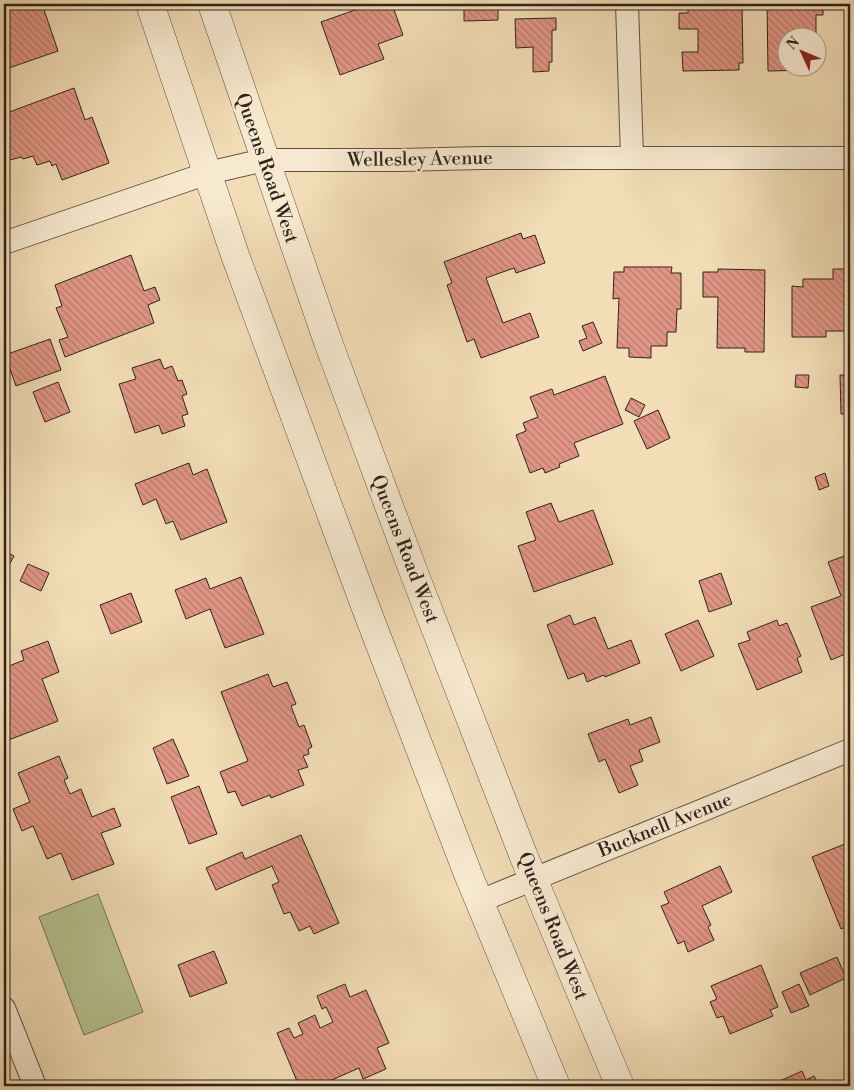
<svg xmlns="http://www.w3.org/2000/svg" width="854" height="1090" font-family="'Libre Bodoni',serif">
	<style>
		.pitch { fill: #b7c291; stroke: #727257 }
		.building { fill: url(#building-back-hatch); stroke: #2e231d }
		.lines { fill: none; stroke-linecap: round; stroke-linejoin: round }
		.minor-casing { stroke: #5f5243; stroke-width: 24 }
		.tertiary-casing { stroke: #5f5243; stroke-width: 29 }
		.minor { stroke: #f7e9d0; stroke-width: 22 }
		.tertiary { stroke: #f7e9d0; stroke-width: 28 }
		.labels { text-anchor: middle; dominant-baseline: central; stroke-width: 4.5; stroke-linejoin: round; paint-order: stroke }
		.street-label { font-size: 19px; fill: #2e231d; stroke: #f7e9d0 }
	</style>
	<defs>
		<pattern id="building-back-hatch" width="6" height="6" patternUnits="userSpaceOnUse" patternTransform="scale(1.25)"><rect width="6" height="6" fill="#e19685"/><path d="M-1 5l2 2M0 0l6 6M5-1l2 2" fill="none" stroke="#b77a6c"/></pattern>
	</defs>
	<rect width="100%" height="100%" fill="#f2ddb6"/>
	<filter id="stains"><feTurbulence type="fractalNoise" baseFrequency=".004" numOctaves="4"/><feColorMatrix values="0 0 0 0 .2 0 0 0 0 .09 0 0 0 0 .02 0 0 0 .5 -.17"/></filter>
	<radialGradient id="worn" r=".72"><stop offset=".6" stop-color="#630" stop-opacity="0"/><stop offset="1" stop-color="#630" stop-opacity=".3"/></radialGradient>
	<path class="pitch" d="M98 894 143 1012 84 1035 39 917Z"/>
	<g class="building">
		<path d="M4 4H42L58 51 6 69 4 63Z"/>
		<path d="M372 4H392L403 35 378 44 384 59 340 75 321 22Z"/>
		<path d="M464 4H498V20L464 21Z"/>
		<path d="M699 4H742L743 63H739V70L683 71 682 52H698V29H679V13H688V5Z"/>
		<path d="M767 4H823V15H816V38H786V68H813V70L768 71Z"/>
		<path d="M556 18V30H552V62H549V71L533 72V47L516 48 515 19Z"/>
		<path d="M74 88 85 120 92 117 109 163 62 180 56 164 52 166 50 161 37 165 33 156 23 159 21 157 10 160 6 150 4 151V114Z"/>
		<path d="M521 233 523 239 535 235 545 263 516 273 514 268 486 278 503 323 530 313 539 337 481 358 474 339 467 342 447 285 452 283 444 262Z"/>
		<path d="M131 255 144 291 155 287 160 300 148 305 154 323 65 357 59 340 68 337 56 308 62 306 55 285Z"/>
		<path d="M624 267H672L671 273H681V309H677L676 332H667V346H651V358L629 357V348H617L619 298 613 299 614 272H624Z"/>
		<path d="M718 269 765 270 764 352H745V348H717L718 297H703V272H718Z"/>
		<path d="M833 269H850V331H826V337H792V286L803 287V279H833Z"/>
		<path d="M593 322 602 343 583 351 579 341 587 338 582 326Z"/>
		<path d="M50 339 61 370 16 386 5 355Z"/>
		<path d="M160 359 164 369 172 366 178 381 182 380 187 394 182 396 188 414 182 416 185 426 162 434 159 425 135 433 119 384 136 379 132 368Z"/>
		<path d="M796 375H809L808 388 795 387Z"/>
		<path d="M840 375H850V414H841Z"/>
		<path d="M605 376 623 424 574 443 579 456 559 464 560 467 545 473 543 468 530 473 516 435 526 431 523 423 538 417 530 397 552 389 554 395Z"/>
		<path d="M58 382 70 412 45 422 33 392Z"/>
		<path d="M631 398 645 405 639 417 625 410Z"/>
		<path d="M658 410 670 438 647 449 634 421Z"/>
		<path d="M189 463 193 475 207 469 227 522 181 540 173 521 166 524 156 499 143 505 135 484Z"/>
		<path d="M825 473 829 486 819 490 815 477Z"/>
		<path d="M551 503 559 522 593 510 613 564 534 592 518 546 536 540 526 512Z"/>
		<path d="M4 541 10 544 6 552 14 556 4 574Z"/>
		<path d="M850 554V652L831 660 811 607 841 596 828 562Z"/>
		<path d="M28 564 49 573 41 591 20 581Z"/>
		<path d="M721 573 732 604 709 612 699 581Z"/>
		<path d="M241 577 264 634 225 648 210 609 186 619 175 590 206 578 210 589Z"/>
		<path d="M131 593 142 622 111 634 100 605Z"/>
		<path d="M570 615 574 625 595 617 608 649 631 640 640 663 605 677 604 675 587 682 584 673 568 679 547 625Z"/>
		<path d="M698 620 714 656 681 671 665 634Z"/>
		<path d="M777 620 779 626 787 623 801 656 797 658 802 672 757 690 738 644 750 640 747 632Z"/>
		<path d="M48 641 59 672 42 679 58 721 6 741 4 736V668L24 660 21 651Z"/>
		<path d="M268 674 273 687 287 682 296 704 291 706 299 727 304 725 312 747 308 749 309 754 303 756 308 767 298 770 304 785 271 798 270 795 242 806 235 791 228 793 220 772 248 761 221 692Z"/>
		<path d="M651 717 660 742 639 750 643 761 630 766 638 785 619 793 605 759 599 762 588 734 628 719 630 725Z"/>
		<path d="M173 739 189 776 167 784 153 748Z"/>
		<path d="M59 756 68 778 64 780 70 794 81 789 92 817 114 808 121 826 101 833 114 864 72 880 61 853 47 859 33 826 22 831 13 809 30 802 18 773Z"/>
		<path d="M199 786 217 834 189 844 171 797Z"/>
		<path d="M301 835 339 923 314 934 310 926 299 931 290 912 284 914 272 885 279 882 272 866 216 890 206 868 242 852 245 859Z"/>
		<path d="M850 842V925L841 929 812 857Z"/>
		<path d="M720 866 732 892 702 906 711 925 708 927 714 940 688 952 684 941 678 944 661 906 669 903 664 892Z"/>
		<path d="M214 951 227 983 190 997 178 965Z"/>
		<path d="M837 957 846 978 810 995 800 973Z"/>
		<path d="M761 965 778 1007 770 1010 773 1016 730 1034 723 1016 717 1018 710 1002 717 999 711 986Z"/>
		<path d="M345 984 350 997 366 990 389 1043 377 1048 386 1069 363 1079 359 1068 325 1083 326 1086H299L277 1033 289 1028 294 1038 303 1034 298 1023 315 1015 320 1028 333 1022 326 1007 322 1009 317 996Z"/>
		<path d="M799 984 809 1006 791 1013 782 992Z"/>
		<path d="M802 1071 806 1080 814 1076 819 1086H769Z"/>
	</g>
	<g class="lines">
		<defs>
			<g id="minor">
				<path d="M627 4 632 157"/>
				<path d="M4 243 208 173 264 160H400L481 158H850"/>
				<path d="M480 901 850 750"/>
				<path d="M4 1008 35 1086"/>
			</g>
			<g id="tertiary">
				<path d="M150 4 235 255 367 611 468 874 556 1086"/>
				<path d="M212 4 328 342 414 573 524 857 620 1086"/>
			</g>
		</defs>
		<use href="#minor" class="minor-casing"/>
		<use href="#tertiary" class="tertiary-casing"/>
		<use href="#minor" class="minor"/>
		<use href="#tertiary" class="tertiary"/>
	</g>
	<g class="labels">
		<g class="street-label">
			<text transform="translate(420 159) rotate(-1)">Wellesley Avenue</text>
			<text transform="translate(267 168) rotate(71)">Queens Road West</text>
			<text transform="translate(405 549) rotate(69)">Queens Road West</text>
			<text transform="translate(665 825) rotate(-22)">Bucknell Avenue</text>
			<text transform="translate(553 926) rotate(68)">Queens Road West</text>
		</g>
	</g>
	<rect width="854" height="1090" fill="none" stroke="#f2ddb6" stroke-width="20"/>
	<rect x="5" y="5" width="844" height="1080" fill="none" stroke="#2e231d" stroke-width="2.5"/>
	<rect x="10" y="10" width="834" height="1070" fill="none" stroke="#2e231d"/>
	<g transform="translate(802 52) rotate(314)"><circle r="24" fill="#f7e9d0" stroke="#a79a88"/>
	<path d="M0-4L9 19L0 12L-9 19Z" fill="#8f2418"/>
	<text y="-8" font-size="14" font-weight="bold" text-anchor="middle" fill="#2e231d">N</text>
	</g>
	<rect width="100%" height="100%" filter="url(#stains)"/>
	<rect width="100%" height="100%" fill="url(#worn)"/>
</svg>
